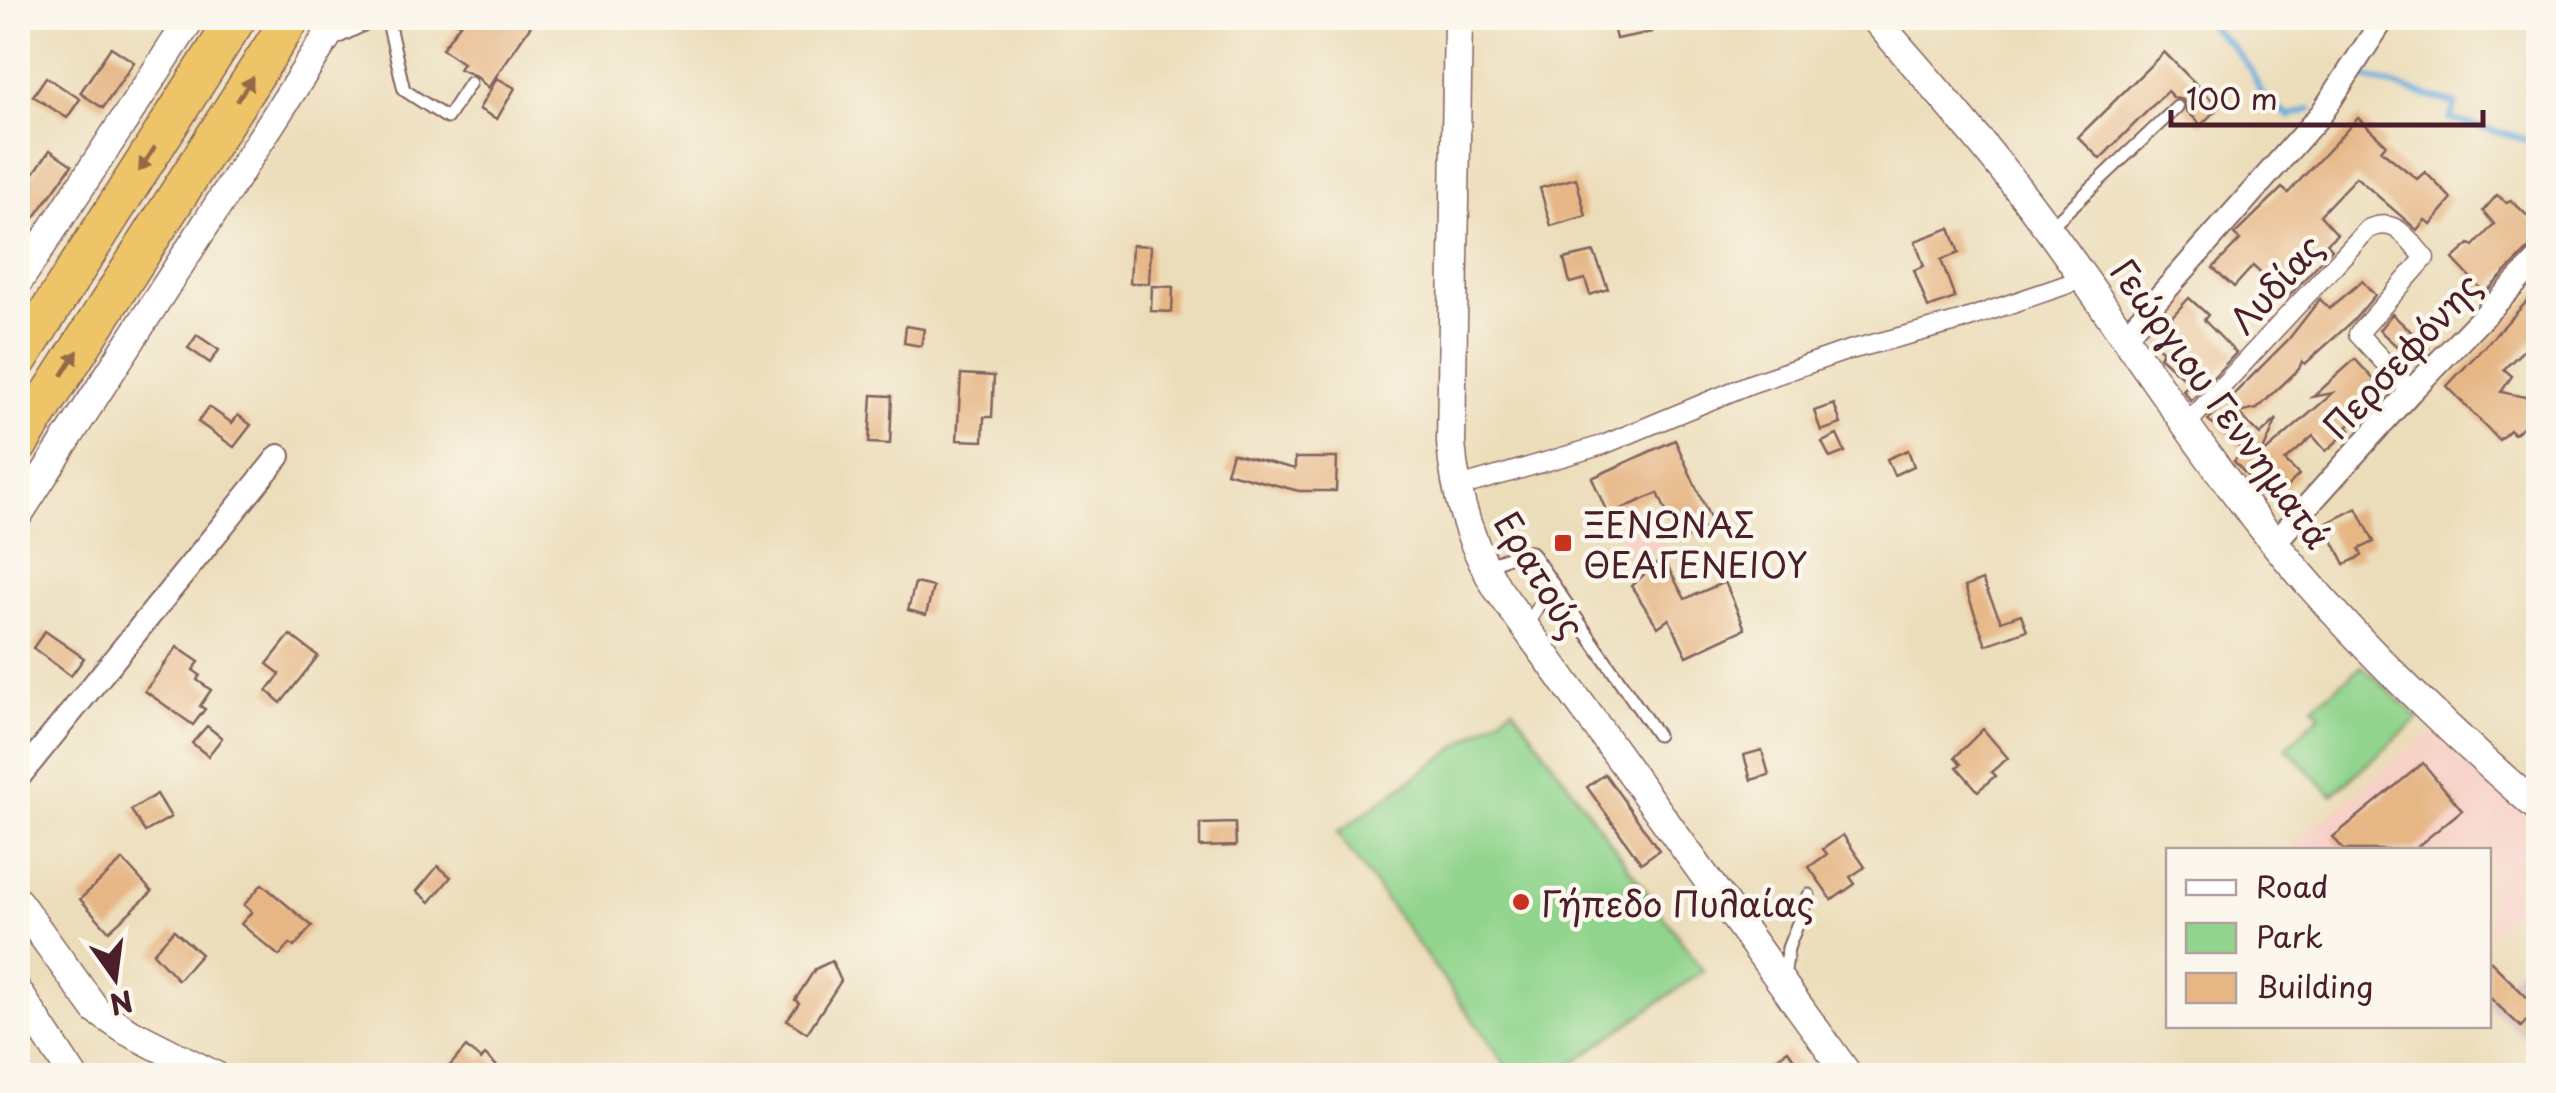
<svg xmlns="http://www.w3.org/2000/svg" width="2556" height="1093" font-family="'Playpen Sans',sans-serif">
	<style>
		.built { fill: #f7d1c7 }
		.industrial { fill: #d2bfc0 }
		.green { fill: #91d48d; stroke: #6e7a5c; stroke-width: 2.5 }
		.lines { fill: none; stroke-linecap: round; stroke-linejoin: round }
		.stream { stroke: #66abdc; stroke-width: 6 }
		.building { fill: #e6b685 }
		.service-casing { stroke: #83625d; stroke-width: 15 }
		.pedestrian-casing { stroke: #83625d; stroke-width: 21 }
		.minor-casing { stroke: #83625d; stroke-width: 26 }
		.tertiary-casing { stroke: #83625d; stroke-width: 31 }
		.trunk-casing { stroke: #83625d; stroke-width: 41 }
		.service { stroke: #fff; stroke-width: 11 }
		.pedestrian { stroke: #fff; stroke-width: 18 }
		.minor { stroke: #fff; stroke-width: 22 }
		.tertiary { stroke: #fff; stroke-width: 28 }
		.trunk { stroke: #eec469; stroke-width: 38 }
		.oneway { fill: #946947 }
		.poi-dot { fill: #c8321e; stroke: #fbf7ec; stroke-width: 4 }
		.labels { text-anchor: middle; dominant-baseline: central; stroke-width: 9; stroke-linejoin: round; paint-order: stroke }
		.street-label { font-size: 35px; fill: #4a1f2b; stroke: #fbf7ec }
		.poi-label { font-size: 35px; fill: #4a1f2b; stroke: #fbf7ec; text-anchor: start }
	</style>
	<rect width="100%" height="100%" fill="#fbf7ec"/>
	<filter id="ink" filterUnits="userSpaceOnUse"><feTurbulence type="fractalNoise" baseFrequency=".01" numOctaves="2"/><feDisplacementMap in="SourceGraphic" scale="20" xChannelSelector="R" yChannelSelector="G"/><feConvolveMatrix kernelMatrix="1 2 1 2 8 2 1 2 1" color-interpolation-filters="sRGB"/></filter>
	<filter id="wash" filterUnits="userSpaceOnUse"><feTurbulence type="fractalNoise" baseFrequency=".0048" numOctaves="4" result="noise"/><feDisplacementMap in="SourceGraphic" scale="40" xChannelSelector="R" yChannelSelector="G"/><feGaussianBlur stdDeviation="2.25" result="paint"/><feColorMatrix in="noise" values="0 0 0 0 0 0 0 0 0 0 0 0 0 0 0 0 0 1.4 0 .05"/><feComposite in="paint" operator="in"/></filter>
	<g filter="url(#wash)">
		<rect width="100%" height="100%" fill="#ecddba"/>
		<g class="built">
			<path d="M1649 511 1666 548 1643 558 1647 562 1636 576 1622 565 1628 556 1615 527Z"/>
			<path d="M2433 731 2538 824V888L2489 935 2488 850H2286Z"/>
		</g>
		<path class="industrial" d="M2538 948V1028L2527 1040 2489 1006V1000Z"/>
		<g class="green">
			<path d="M2362 666 2419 718 2332 795 2286 747 2321 714 2313 706Z"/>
			<path d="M1513 707 1703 971 1556 1075H1513L1337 833Z"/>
		</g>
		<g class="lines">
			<g class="stream">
				<path d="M2201 18 2234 48 2250 69 2263 96 2290 117 2311 109"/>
				<path d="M2356 75 2456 104 2450 119 2538 143"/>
			</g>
		</g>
		<g id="blocks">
			<g class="building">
				<path d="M464 18H536L488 88 476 76 459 69 463 63 442 49Z"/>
				<path d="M1633 18H1649L1652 32 1616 39 1612 22Z"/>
				<path d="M111 47 134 62 103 108 80 93Z"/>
				<path d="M2164 52 2219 107 2201 125 2186 110 2183 100 2174 98 2167 91 2100 159 2078 137Z"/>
				<path d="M46 77 80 99 67 118 33 96Z"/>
				<path d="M497 78 515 88 497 119 479 109Z"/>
				<path d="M2358 118 2386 144 2381 150 2417 179 2425 172 2452 199 2431 224 2425 220 2417 230 2356 177 2320 215 2337 234 2327 243 2332 249 2287 298 2253 266 2234 287 2213 268 2240 240 2234 235 2282 188 2288 193Z"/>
				<path d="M50 150 72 165 35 217 18 205V196Z"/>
				<path d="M1576 178 1586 216 1551 226 1540 188Z"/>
				<path d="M2497 195 2506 202 2511 200 2538 226V240L2485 293 2453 259 2470 244 2474 246 2494 224 2483 211Z"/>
				<path d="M1950 228 1959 253 1941 260 1955 298 1928 308 1914 270 1924 266 1915 241Z"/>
				<path d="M1132 245 1151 246 1149 283H1130Z"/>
				<path d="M1594 252 1608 289 1590 295 1585 279 1570 283 1564 259Z"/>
				<path d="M2362 281 2375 295 2353 321 2305 364 2302 361 2299 369 2257 409 2238 413 2260 435 2277 419 2261 456 2333 393 2313 397 2355 359 2385 392 2347 427 2350 430 2326 451 2313 436 2285 461 2299 475 2271 502 2234 461 2244 451 2208 420 2288 340 2320 299 2329 309Z"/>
				<path d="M1152 286 1173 287 1172 312 1151 311Z"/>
				<path d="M2538 290V336L2504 369 2512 376 2501 392 2525 397 2538 412 2514 434 2510 430 2499 440 2447 386Z"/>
				<path d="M2189 298 2208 315 2204 320 2236 353 2191 401 2183 390 2190 384 2159 356 2163 351 2156 345 2172 327 2167 322Z"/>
				<path d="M2392 314 2429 348 2414 362 2379 330Z"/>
				<path d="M906 326 924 329 921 346 904 343Z"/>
				<path d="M197 335 219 350 210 363 188 348Z"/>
				<path d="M961 374 994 376 992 417H984L983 441 957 440Z"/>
				<path d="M872 395 892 396 890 444 869 443Z"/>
				<path d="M1834 404 1841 424 1821 431 1814 411Z"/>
				<path d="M209 407 232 423 238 415 251 425 234 447 198 422Z"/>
				<path d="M1837 435 1845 452 1830 458 1822 442Z"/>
				<path d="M1675 440 1713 525 1679 541 1658 493 1608 515 1592 478Z"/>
				<path d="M1908 450 1914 466 1894 475 1887 459Z"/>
				<path d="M1232 453 1295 469V458H1337L1336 491H1299L1226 472Z"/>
				<path d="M2357 508 2374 542 2359 549 2362 556 2345 564 2325 524Z"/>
				<path d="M1663 558 1685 599 1725 582 1745 629 1687 656 1669 619 1658 627 1631 586Z"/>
				<path d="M1982 580 2001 621 2021 614 2027 630 1986 645 1965 587Z"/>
				<path d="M915 583 933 587 926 615 908 610Z"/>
				<path d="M45 631 84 658 71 676 33 648Z"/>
				<path d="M290 635 318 656 281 703 267 691 280 674 267 664Z"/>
				<path d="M177 647 199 662 193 670 200 675 197 680 211 690 200 706 205 709 193 725 145 691Z"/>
				<path d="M207 726 222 738 208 756 192 743Z"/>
				<path d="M1983 729 2008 758 1991 772 1995 776 1978 791 1957 767 1961 764 1955 757Z"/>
				<path d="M1762 750 1769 775 1751 780 1744 755Z"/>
				<path d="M2423 763 2462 810 2413 850H2344L2333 837Z"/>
				<path d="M1605 774 1659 850 1641 863 1587 787Z"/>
				<path d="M157 794 171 817 145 832 131 810Z"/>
				<path d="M1235 823 1236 846 1200 847V824Z"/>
				<path d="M1843 835 1865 867 1850 877 1855 884 1832 900 1809 867 1827 854 1823 849Z"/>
				<path d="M123 860 152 892 109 931 80 899Z"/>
				<path d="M438 866 451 877 430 902 417 891Z"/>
				<path d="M262 884 312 926 294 947 290 944 279 956 241 924 252 912 244 905Z"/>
				<path d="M174 930 201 954 178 980 153 953Z"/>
				<path d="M2488 959 2538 1008 2521 1027 2488 996Z"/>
				<path d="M832 961 841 981 807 1033 787 1020 799 1003 795 1000 815 969Z"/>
				<path d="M466 1047 481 1060 485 1055 497 1066 493 1070 499 1076H441Z"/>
				<path d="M1788 1050 1805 1076H1751Z"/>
			</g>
		</g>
	</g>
	<g filter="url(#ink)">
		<use href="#blocks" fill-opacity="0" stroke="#83625d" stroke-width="2.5"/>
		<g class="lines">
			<defs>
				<g id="service">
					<path d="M380 18 388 22 404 90 447 118 470 83"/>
					<path d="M333 40 378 18"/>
					<path d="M2048 229 2177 107"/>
					<path d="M1487 567 1520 551 1531 552 1657 735"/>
					<path d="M1528 626 1551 581"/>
					<path d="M1784 979 1788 948 1809 895"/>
				</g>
				<g id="pedestrian">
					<path d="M2187 424 2368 229C2396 216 2408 239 2425 258L2358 334 2411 391"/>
					<path d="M1456 488 1603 445 1750 384 1846 351 1957 322 2083 279"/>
				</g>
				<g id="minor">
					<path d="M2124 337 2322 113 2384 18"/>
					<path d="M2274 543 2411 391 2538 260"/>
					<path d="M18 778 279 456"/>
				</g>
				<g id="tertiary">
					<path d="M1458 18 1451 443C1455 496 1469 542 1497 588L1849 1076"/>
					<path d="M1874 18C1934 86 1993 154 2047 227 2123 331 2192 440 2272 540 2351 638 2443 726 2538 808"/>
					<path d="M18 282 191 18"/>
					<path d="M18 515 339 18"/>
					<path d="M18 902 96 1010 127 1031 216 1076"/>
					<path d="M18 992 73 1076"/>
				</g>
				<g id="trunk">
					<path d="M18 360 237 18"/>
					<path d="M18 445 291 18"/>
				</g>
			</defs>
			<use href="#service" class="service-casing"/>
			<use href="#pedestrian" class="pedestrian-casing"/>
			<use href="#minor" class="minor-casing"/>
			<use href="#tertiary" class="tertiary-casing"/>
			<use href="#trunk" class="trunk-casing"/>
			<use href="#service" class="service"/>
			<use href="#pedestrian" class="pedestrian"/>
			<use href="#minor" class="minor"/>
			<use href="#tertiary" class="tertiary"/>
			<use href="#trunk" class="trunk"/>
		</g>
		<defs><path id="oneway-solid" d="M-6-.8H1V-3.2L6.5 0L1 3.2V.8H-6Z" transform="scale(2.5)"/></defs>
		<g class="oneway">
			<use href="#oneway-solid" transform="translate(245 89) rotate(-57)"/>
			<use href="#oneway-solid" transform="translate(147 159) rotate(123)"/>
			<use href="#oneway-solid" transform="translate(70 363) rotate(-57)"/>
		</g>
	</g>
	<g class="poi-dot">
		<rect x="1553" y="533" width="20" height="20" rx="5"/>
		<circle cx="1521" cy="902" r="10"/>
	</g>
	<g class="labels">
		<g class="street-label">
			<text transform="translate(2275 283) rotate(-48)">Λυδίας</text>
			<text transform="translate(2401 355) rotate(-47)">Περσεφόνης</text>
			<text transform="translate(2222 403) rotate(54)">Γεώργιου Γεννηματά</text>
			<text transform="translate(1541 574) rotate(59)">Ερατούς</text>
		</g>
		<g class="poi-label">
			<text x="1583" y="523">ΞΕΝΩΝΑΣ<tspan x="1583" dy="40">ΘΕΑΓΕΝΕΙΟΥ</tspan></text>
			<text x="1541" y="902">Γήπεδο Πυλαίας</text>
		</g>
	</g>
	<rect width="2556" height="1093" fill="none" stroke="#fbf7ec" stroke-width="60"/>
	<rect x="2166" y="848" width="325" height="180" fill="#fbf7ec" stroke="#b4a19f" stroke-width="2.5"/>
	<rect x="2186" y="880" width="50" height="15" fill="#ffffff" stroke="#b4a19f" stroke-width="2.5"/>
	<text x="2256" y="898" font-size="30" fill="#4a1f2b">Road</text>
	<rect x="2186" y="923" width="50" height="30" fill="#91d48d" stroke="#b4a19f" stroke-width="2.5"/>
	<text x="2256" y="948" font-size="30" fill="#4a1f2b">Park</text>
	<rect x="2186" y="973" width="50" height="30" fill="#e6b685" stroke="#b4a19f" stroke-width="2.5"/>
	<text x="2256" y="998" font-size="30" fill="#4a1f2b">Building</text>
	<g transform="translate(115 978) rotate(166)" stroke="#fbf7ec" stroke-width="8" paint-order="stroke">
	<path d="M0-8L18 38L0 25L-18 38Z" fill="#4a1f2b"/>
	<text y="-15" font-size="28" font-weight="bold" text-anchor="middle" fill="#4a1f2b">N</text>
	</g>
	<path d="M2171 110v15h312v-15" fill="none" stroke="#4a1f2b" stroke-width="5"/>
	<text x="2186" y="110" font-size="30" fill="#4a1f2b" stroke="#fbf7ec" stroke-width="8" paint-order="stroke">100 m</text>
</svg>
